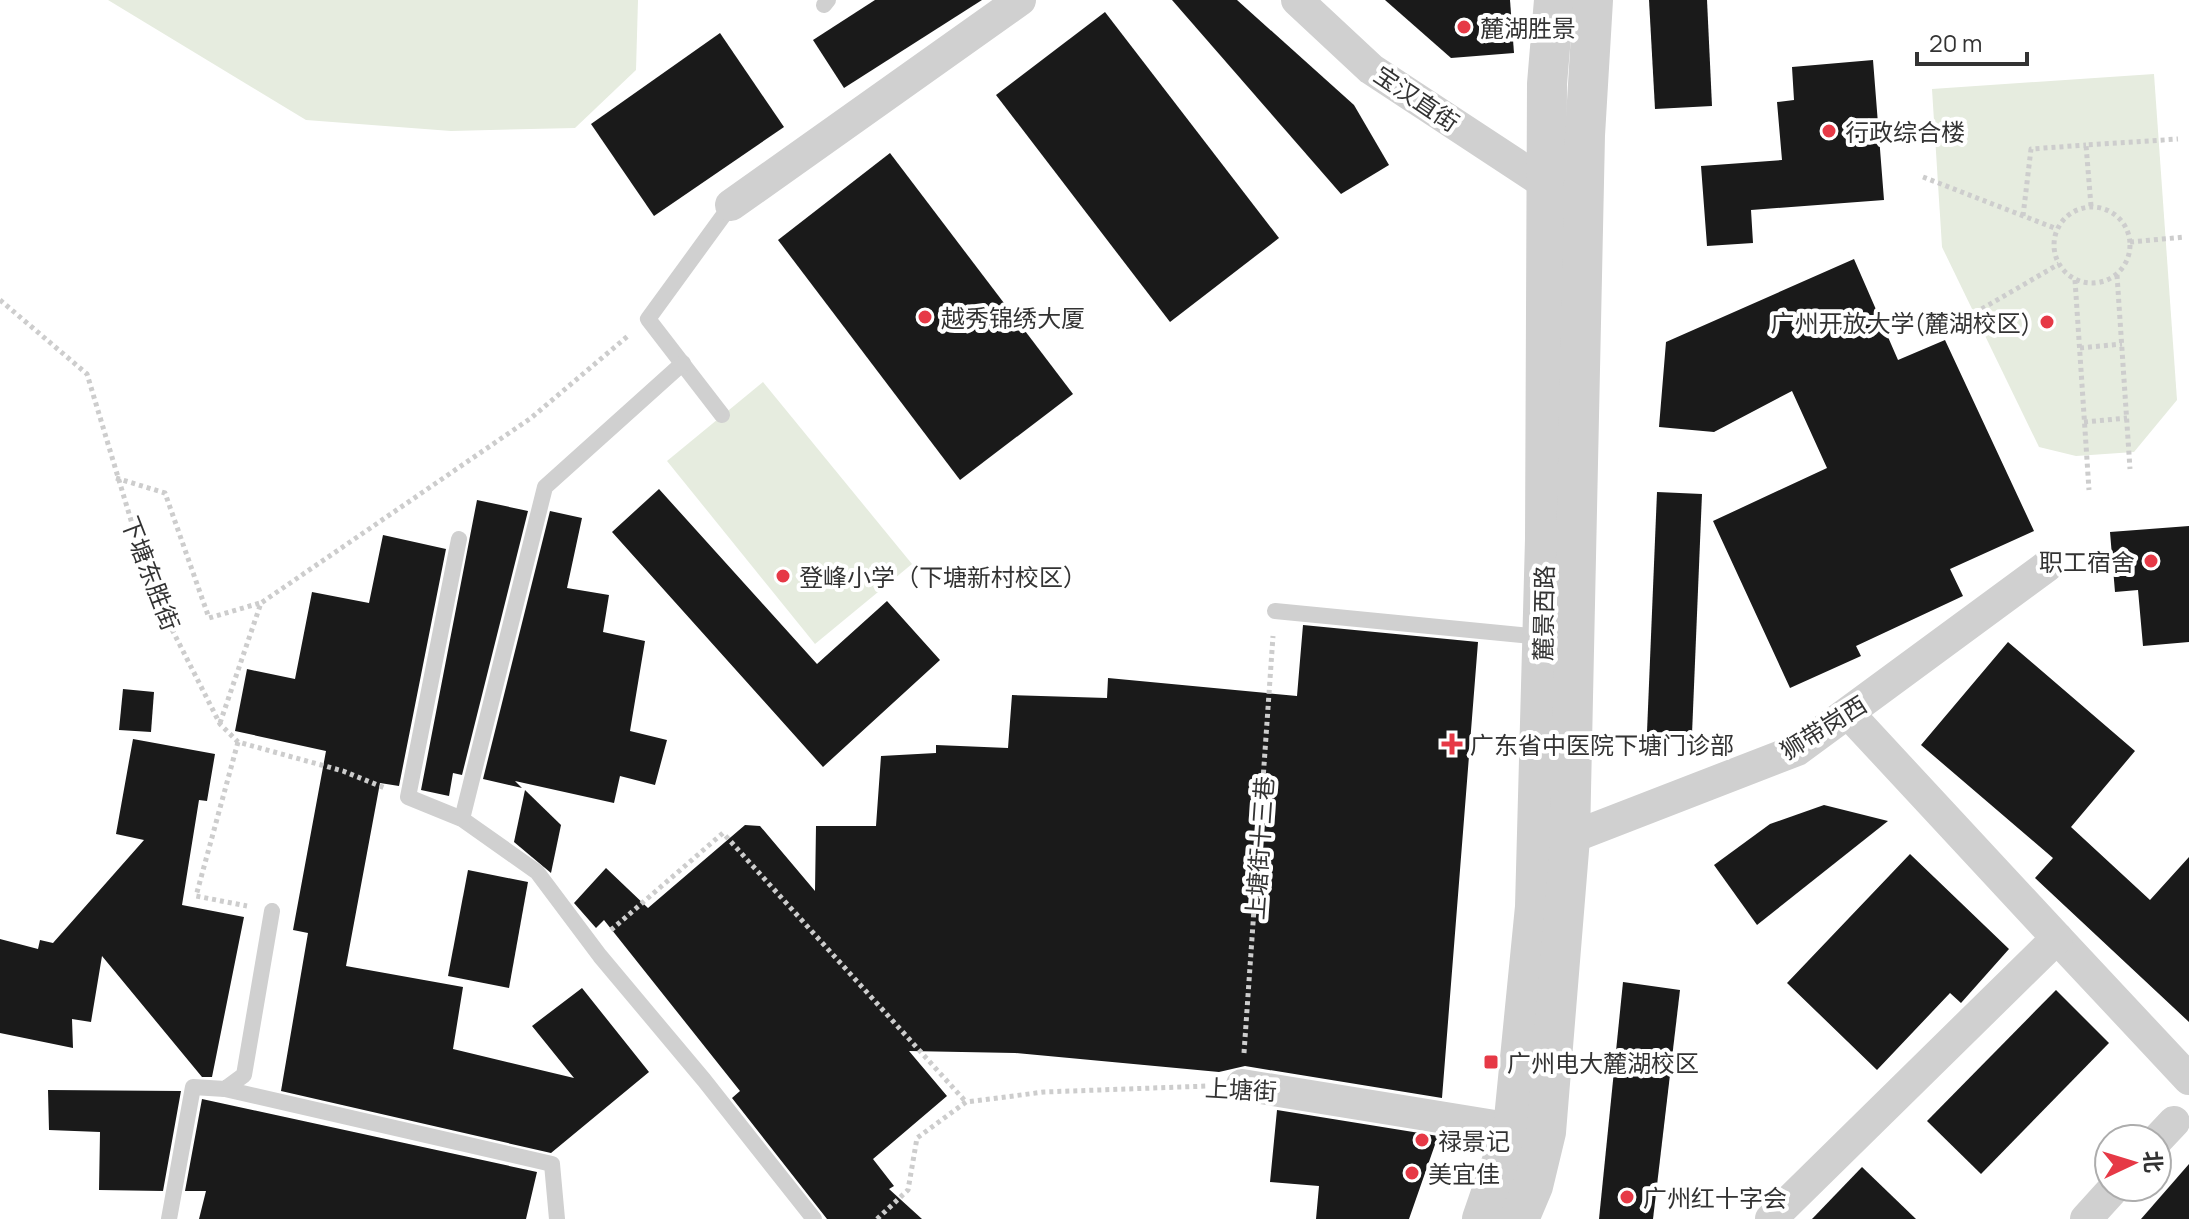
<svg xmlns="http://www.w3.org/2000/svg" width="2189" height="1219" font-family="Manrope,'Noto Sans SC',sans-serif">
	<style>
		.green { fill: #e6ecdf }
		.building { fill: #1a1a1a }
		.lines { fill: none; stroke-linecap: round; stroke-linejoin: round }
		.path { stroke: #cdcdcd; stroke-width: 5; stroke-dasharray: 4 4; stroke-linecap: butt }
		.service { stroke: #d0d0d0; stroke-width: 16 }
		.minor { stroke: #d0d0d0; stroke-width: 32 }
		.tertiary { stroke: #d0d0d0; stroke-width: 40 }
		.poi-dot { fill: #e63946; stroke: #fff; stroke-width: 3 }
		.labels { text-anchor: middle; dominant-baseline: central; stroke-width: 8; stroke-linejoin: round; paint-order: stroke }
		.poi-label { font-size: 24px; fill: #333; stroke: #fff; text-anchor: start }
		.street-label { font-size: 24px; fill: #333; stroke: #fff }
	</style>
	<rect width="100%" height="100%" fill="#fff"/>
	<g class="green">
		<path d="M108 0H638L636 70 575 128 451 131 306 120Z"/>
		<path d="M2154 74 2177 400 2134 452 2076 456 2039 447 1942 247 1932 89Z"/>
		<path d="M763 382 912 564 815 644 667 461Z"/>
	</g>
	<g class="building">
		<path d="M875 0H982L844 88 813 40Z"/>
		<path d="M1172 0H1237L1354 105 1389 165 1341 194Z"/>
		<path d="M1385 0H1510L1514 53 1451 58Z"/>
		<path d="M1649 0H1707L1712 106 1655 109Z"/>
		<path d="M1105 12 1279 238 1170 322 996 95Z"/>
		<path d="M720 33 784 127 654 216 591 124Z"/>
		<path d="M1873 60 1884 200 1751 210 1753 243 1707 246 1701 166 1782 160 1777 102 1794 100 1792 67Z"/>
		<path d="M890 153 1073 394 960 480 778 240Z"/>
		<path d="M1854 259 1898 360 1945 340 2034 531 1950 569 1963 596 1856 646 1861 656 1790 688 1713 521 1827 468 1792 391 1714 432 1659 427 1666 342Z"/>
		<path d="M659 489 817 664 887 601 940 660 823 767 612 532Z"/>
		<path d="M1657 492 1702 494 1692 734 1647 732Z"/>
		<path d="M477 500 528 511 462 775 453 773 449 796 421 790Z"/>
		<path d="M550 511 582 518 567 588 609 595 603 632 645 641 630 731 667 740 655 785 620 776 614 803 515 781 522 788 483 779Z"/>
		<path d="M2189 526V642L2143 646 2138 590 2115 592 2110 532Z"/>
		<path d="M383 535 446 549 399 786 380 783 346 966 463 987 453 1049 574 1078 532 1026 582 988 649 1072 551 1153 281 1091 308 933 293 930 326 751 235 731 247 669 295 679 312 592 369 603Z"/>
		<path d="M1303 625 1478 642 1442 1098 1245 1066 1219 1072 1015 1053 909 1051 947 1096 873 1159 894 1186 889 1189 922 1219H827L732 1098 740 1091 604 920 596 928 574 903 606 868 648 908 745 825 760 826 815 891 816 826H876L881 756 936 753V745L1008 748 1012 695 1107 698 1108 678 1297 696Z"/>
		<path d="M2008 642 2135 751 2071 827 2150 900 2189 857V1022L2035 878 2053 858 1921 745Z"/>
		<path d="M123 689 154 692 151 732 119 730Z"/>
		<path d="M133 739 215 754 207 801 199 800 182 905 244 917 212 1077H202L102 956 91 1022 72 1019 73 1048 0 1033V939L38 949 40 940 53 943 144 840 116 834Z"/>
		<path d="M525 790 561 825 551 873 514 842Z"/>
		<path d="M1824 805 1888 821 1757 925 1714 865 1770 824Z"/>
		<path d="M1910 854 2009 949 1961 1003 1950 993 1877 1070 1787 983Z"/>
		<path d="M468 870 528 882 509 988 448 976Z"/>
		<path d="M1623 982 1680 990 1653 1219H1599Z"/>
		<path d="M2056 990 2109 1043 1981 1174 1927 1121Z"/>
		<path d="M48 1090 181 1091 163 1191 99 1190 100 1132 49 1130Z"/>
		<path d="M202 1099 537 1172 526 1219H199L206 1191H185Z"/>
		<path d="M1277 1110 1438 1136 1409 1219H1316L1319 1186 1270 1182Z"/>
		<path d="M2189 1164V1219H2141Z"/>
		<path d="M1862 1167 1916 1219H1812Z"/>
	</g>
	<g class="lines">
		<g class="path">
			<path d="M1923 177 2057 229"/>
			<path d="M2091 206 2086 145 2178 139"/>
			<circle cx="2092" cy="245" r="38"/>
			<path d="M2023 216 2031 149 2086 145"/>
			<path d="M2130 242 2185 237"/>
			<path d="M2117 275 2130 469"/>
			<path d="M2075 280 2089 490"/>
			<path d="M0 300 87 374 152 590 220 724 238 742 343 771 385 788"/>
			<path d="M1961 321 2059 264"/>
			<path d="M2080 348 2122 344"/>
			<path d="M2084 422 2127 418"/>
			<path d="M116 478 165 493 209 618 260 603"/>
			<path d="M220 723 261 603 531 418 629 335"/>
			<path d="M238 742 196 896 247 906"/>
			<path d="M611 930 723 833 966 1102"/>
			<path d="M1244 1053 1273 636"/>
			<path d="M877 1219 908 1190 917 1138 966 1102 1044 1092 1208 1086"/>
		</g>
		<g class="service">
			<path d="M824 5 828 0"/>
			<path d="M722 415 648 319 731 205"/>
			<path d="M459 539 408 797 462 819 537 872 600 956 704 1080 814 1219"/>
			<path d="M1275 611 1542 637"/>
			<path d="M462 819 545 487 683 363"/>
			<path d="M225 1089 552 1164 557 1219"/>
			<path d="M169 1219 193 1087 225 1089 244 1075 272 911"/>
		</g>
		<g class="minor">
			<path d="M1297 0 1371 69 1546 184"/>
			<path d="M731 205 1020 0"/>
			<path d="M1570 838 1797 750 2047 566"/>
			<path d="M2057 938 2189 1079"/>
			<path d="M1242 1085 1513 1129"/>
			<path d="M2157 1140 2174 1122"/>
			<path d="M1771 1219 2057 938 1849 714"/>
			<path d="M2086 1219 2115 1187"/>
		</g>
		<g class="tertiary">
			<path d="M1482 1219 1513 1129 1535 907 1545 539 1547 84 1554 0"/>
			<path d="M1519 1219 1533 1186 1546 1132 1570 838 1585 135 1593 0"/>
		</g>
	</g>
	<g class="poi-dot">
		<circle cx="1464" cy="27" r="8"/>
		<circle cx="1829" cy="131" r="8"/>
		<circle cx="925" cy="317" r="8"/>
		<circle cx="2047" cy="322" r="8"/>
		<circle cx="2151" cy="561" r="8"/>
		<circle cx="783" cy="576" r="8"/>
		<path d="M1448 732h8v8h8v8h-8v8h-8v-8h-8v-8h8z"/>
		<rect x="1483" y="1054" width="16" height="16" rx="4"/>
		<circle cx="1422" cy="1140" r="8"/>
		<circle cx="1412" cy="1173" r="8"/>
		<circle cx="1627" cy="1197" r="8"/>
	</g>
	<g class="labels">
		<g class="poi-label">
			<text x="1480" y="27">麓湖胜景</text>
			<text x="1845" y="131">行政综合楼</text>
			<text x="941" y="317">越秀锦绣大厦</text>
			<text x="2031" y="322" text-anchor="end">广州开放大学(麓湖校区)</text>
			<text x="2135" y="561" text-anchor="end">职工宿舍</text>
			<text x="799" y="576">登峰小学（下塘新村校区）</text>
			<text x="1470" y="744">广东省中医院下塘门诊部</text>
			<text x="1507" y="1062">广州电大麓湖校区</text>
			<text x="1438" y="1140">禄景记</text>
			<text x="1428" y="1173">美宜佳</text>
			<text x="1643" y="1197">广州红十字会</text>
		</g>
		<g class="street-label">
			<text transform="translate(1417 98) rotate(34)">宝汉直街</text>
			<text transform="translate(151 573) rotate(69)">下塘东胜街</text>
			<text transform="translate(1543 613) rotate(-89)">麓景西路</text>
			<text transform="translate(1823 727) rotate(-32)">狮带岗西</text>
			<text transform="translate(1259 848) rotate(-86)">上塘街十三巷</text>
			<text transform="translate(1241 1089) rotate(3)">上塘街</text>
		</g>
	</g>
	<g transform="translate(2133 1163) rotate(86)"><circle r="38" fill="#ffffff" stroke="#adadad" stroke-width="2"/>
	<path d="M0-6L14 30L0 20L-14 30Z" fill="#e63946"/>
	<text y="-12" font-size="22" font-weight="bold" text-anchor="middle" fill="#333333">北</text>
	</g>
	<path d="M1917 52v12h110v-12" fill="none" stroke="#333333" stroke-width="4"/>
	<text x="1929" y="52" font-size="24" fill="#333333" stroke="#ffffff" stroke-width="6" paint-order="stroke">20 m</text>
</svg>
